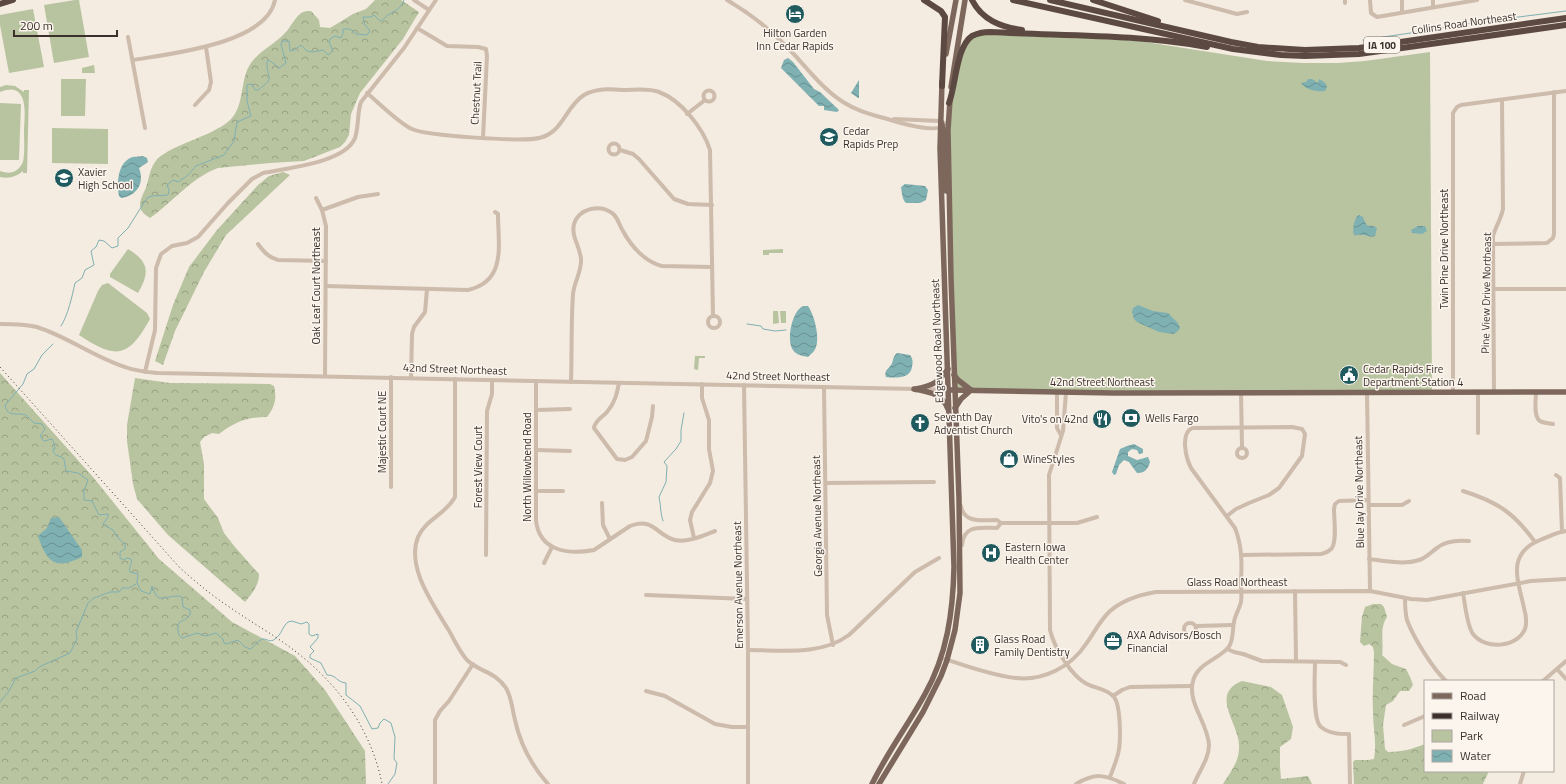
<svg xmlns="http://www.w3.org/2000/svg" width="1566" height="784" font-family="'Titillium Web',sans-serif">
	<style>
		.green { fill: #b8c4a0 }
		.forest { fill: url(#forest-crowns) }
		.water { fill: url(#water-waves) }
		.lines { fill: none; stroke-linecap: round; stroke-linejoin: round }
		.stream { stroke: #7fb0b2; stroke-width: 1 }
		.minor { stroke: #cdbbac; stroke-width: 4 }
		.major { stroke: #7d675c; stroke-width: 5.5 }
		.highway { stroke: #5c4a42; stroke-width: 6 }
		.rail { stroke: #3b302b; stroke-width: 1; stroke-dasharray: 1 3; stroke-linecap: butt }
		.labels { text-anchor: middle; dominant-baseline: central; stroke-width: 3; stroke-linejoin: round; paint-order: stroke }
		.shield { fill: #fbf5ee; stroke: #756b66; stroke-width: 1 }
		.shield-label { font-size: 10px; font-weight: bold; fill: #3b302b }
		.street-label { font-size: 11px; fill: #3b302b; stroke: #fbf5ee }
		.poi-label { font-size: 11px; fill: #3b302b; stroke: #fbf5ee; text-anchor: start }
	</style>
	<defs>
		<pattern id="forest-crowns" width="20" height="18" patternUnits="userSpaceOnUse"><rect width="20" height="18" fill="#b8c4a0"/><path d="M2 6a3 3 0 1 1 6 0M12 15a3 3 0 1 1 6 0" fill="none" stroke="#97a083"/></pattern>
		<pattern id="water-waves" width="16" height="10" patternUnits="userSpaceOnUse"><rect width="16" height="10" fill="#7fb0b2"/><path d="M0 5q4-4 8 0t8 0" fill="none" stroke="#699091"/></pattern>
	</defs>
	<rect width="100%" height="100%" fill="#f4ebe1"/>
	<g class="green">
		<path d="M75 0H79L89 57 54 63 44 5Z"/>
		<path d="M33 9 44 67 9 73 0 25V15Z"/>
		<path d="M981 32 1139 41 1267 61 1302 63H1338L1365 61 1430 52 1432 392 954 390 948 130 954 91 963 47Z"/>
		<path d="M94 65 95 73H82V68Z"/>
		<path d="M61 79H86L85 116H61Z"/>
		<path d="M6 85 15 86 24 92V90H29L27 173H23V171C16 177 9 179 0 177V171C11 175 18 172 23 162 25 152 24 141 24 130 25 114 29 80 0 92V87Z"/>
		<path d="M0 103 21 104 19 160H0Z"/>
		<path d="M52 128 108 129V164L52 163Z"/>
		<path d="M128 249C149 262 150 272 138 293L110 277V274Z"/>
		<path d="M783 249V253H769V255H763V250Z"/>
		<path d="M108 283 147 313 150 319C128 359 115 359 79 335L98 291 102 285Z"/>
		<path d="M778 311 779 323 773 324V311Z"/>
		<path d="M780 311H786V323H781Z"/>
		<path d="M695 356H705V358H699L698 370 694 369Z"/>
	</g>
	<g class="forest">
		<path d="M375 0H401L419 12 403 39 360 93 351 114 349 135 345 142 340 147 304 161 270 163 218 168C191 178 173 202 150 218 136 210 139 202 145 190 149 181 149 170 155 162 166 146 211 137 229 121 244 108 240 85 248 68 256 52 273 46 285 33 290 28 294 19 300 14 304 11 306 11 311 11L319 20 320 27 330 28 353 14 366 9Z"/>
		<path d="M283 172 290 175 226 235 204 272 175 331 163 365 155 361 173 305 189 267 217 230 258 185 269 176Z"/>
		<path d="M0 373 93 477 159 559 232 622 295 656 325 690 365 751 366 784H0Z"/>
		<path d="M135 378 170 383 270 384 274 386C277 398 275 407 267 417 246 417 235 422 219 434L212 433 204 437 200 442 204 464V499L218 518 224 533 235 547 259 574C259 586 252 593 245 602L168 535 137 499 133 484 127 441V425Z"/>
		<path d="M1373 604H1381L1384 607 1387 617C1379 629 1384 642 1382 655L1392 664 1406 669 1410 677 1413 685 1409 691H1400L1393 701 1386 705 1383 725 1385 749 1388 752C1401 752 1413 749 1425 744V771H1489L1483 784H1354L1353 762 1355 760H1368L1374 759C1377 743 1373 728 1373 712 1372 692 1374 672 1374 652L1373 647 1369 644 1364 646 1360 642 1362 617 1365 607Z"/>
		<path d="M1242 681 1271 687 1282 695 1293 727 1291 739 1280 747V766L1281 779 1308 776 1312 784H1223C1231 771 1240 761 1239 745 1239 724 1209 694 1242 681Z"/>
	</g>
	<g class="water">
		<path d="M788 58 793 62 814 89 820 92 839 110 837 112 824 110V106H819L781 68 784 60Z"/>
		<path d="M1308 79H1312L1318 83 1319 79C1323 81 1326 83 1327 87L1325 91C1317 92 1306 90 1301 83L1306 82Z"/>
		<path d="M859 80V98H858L851 93Z"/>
		<path d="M143 156 147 158 148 162 139 168C145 183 137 196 121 198L119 196C117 184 117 165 130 158 133 156 139 157 143 156Z"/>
		<path d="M905 184 925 186 928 190 926 200 920 203H906C902 199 902 193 901 187Z"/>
		<path d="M1359 215 1363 217C1369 232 1367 222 1377 228L1375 236C1370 238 1368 235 1363 235 1360 234 1357 236 1354 235 1352 230 1354 217 1359 215Z"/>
		<path d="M1418 226H1425L1427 231 1422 234 1412 233 1411 230Z"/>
		<path d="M1138 305 1153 311 1168 313 1178 323 1180 328 1178 331 1174 334 1159 332 1137 322 1134 319 1132 312 1133 308Z"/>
		<path d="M803 306H808C814 314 820 337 816 347 815 351 811 354 808 357 803 356 796 355 793 350 786 340 792 311 803 306Z"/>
		<path d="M897 353 910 355C913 359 913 362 912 367 910 379 896 378 886 377 884 371 887 370 891 365 894 361 892 357 897 353Z"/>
		<path d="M1134 444 1143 449V453L1139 454 1137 450 1132 449 1128 452V456L1137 460 1148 457 1150 462C1148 470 1144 473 1137 473L1129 462 1124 460 1119 465 1116 474 1114 475 1112 472 1120 449 1127 446Z"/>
		<path d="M59 517 82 550V557C55 570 47 563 38 536L47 528 51 518Z"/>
	</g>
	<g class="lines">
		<g class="stream">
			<path d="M1363 40 1424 31C1439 26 1456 28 1471 23L1566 11"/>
			<path d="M747 324 761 326 763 329 775 331 786 330"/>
			<path d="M61 326C68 315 72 297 75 283L82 278 85 270 94 265 91 251 96 247 99 240 104 241 112 248 118 246V238L128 228 147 198 152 196 168 195 169 190 167 185 173 180 178 182 187 176 196 166 224 155 234 141 237 122 251 116 247 101V85L252 84 255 90H258C277 76 266 80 267 61L268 60 273 63 279 68 286 63 281 44 282 41H289L290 51 294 50 301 45 307 51 313 52 323 50 328 55 333 51 329 42 330 39 335 36 341 38 343 33V29H350L356 34 367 35 370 31 365 25 363 17H371L374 15 380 21C384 20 385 17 388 15 396 10 401 9 404 0"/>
			<path d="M53 344 42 355 34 369 27 374 23 384 6 404 5 406C9 418 16 412 26 415L34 423 42 424 45 429 40 436 44 441 52 439 54 443 55 449H53C54 458 59 454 64 459L66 471 78 473 88 480 84 491V500L92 501 99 515 108 514V517L103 524 113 530 118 538 125 544V549L120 552V558L123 560 127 558 131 559C133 564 128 567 130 572L138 574 137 583 141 591 150 594 152 586 156 595 159 598C167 599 175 594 182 597L183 607 190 610C190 613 191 614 189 616 184 622 176 620 178 630 178 634 179 636 182 638L197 633 206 636 216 633 223 639 224 643 226 644 238 640 245 647 250 649C254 647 258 640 263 639 268 639 270 643 275 639 282 634 282 627 288 622L292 621 301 624 307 622 309 624V634L312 636 318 634V638L310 647 314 651 310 655V658L321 663 327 675C337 675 336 682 346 683V695L360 706 372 729 378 728 380 723 384 719 391 723 395 737 394 759 397 763 395 774 388 784"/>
			<path d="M663 521C660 513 661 505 659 497L666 482 667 466 664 462 676 449 681 441V430L684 413"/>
			<path d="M0 702 9 691 16 678 35 671 39 667 70 653 77 639 76 632 88 603 94 598 110 592H119L122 588H129L136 584"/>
		</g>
		<g class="minor">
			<path d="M414 0 429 10"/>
			<path d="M727 0C749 13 769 28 787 47 805 65 821 88 843 102 860 113 879 116 897 122 908 125 932 131 942 127"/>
			<path d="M1185 0 1237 14 1247 12"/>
			<path d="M1345 0V3"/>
			<path d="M1370 0 1371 13 1377 17 1477 0"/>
			<path d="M1402 0V12"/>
			<path d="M1433 0V7"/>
			<path d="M417 28 447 46 478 47 486 49 487 56 483 138"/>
			<path d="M128 37 145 128"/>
			<path d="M133 60C168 54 267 44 275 0"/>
			<circle cx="709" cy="96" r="5.5"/>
			<path d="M367 93C379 103 400 124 412 129 427 136 523 142 539 138 563 133 565 107 584 95 596 88 610 89 623 90 635 90 648 88 659 92 681 100 703 128 710 150L713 316"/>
			<path d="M195 105 209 90 211 82 206 47"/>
			<path d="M687 114 705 100"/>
			<path d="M894 119 940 121 948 125"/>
			<circle cx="614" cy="149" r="5.5"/>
			<path d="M620 150 633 154 639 159 674 199 688 204 712 205"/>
			<path d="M316 198 322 210 326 226 325 376"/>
			<path d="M322 210 358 197 378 194"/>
			<path d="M258 244C264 252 268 257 278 260L326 261"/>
			<path d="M1493 244 1547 243 1553 238 1554 234V92"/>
			<path d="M326 286 468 290C507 281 498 245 498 214L495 212"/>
			<path d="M1494 289H1566"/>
			<circle cx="714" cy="322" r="6"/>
			<path d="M0 324C12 324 25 324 37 327 68 337 94 357 125 367 135 371 147 372 158 373L916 389"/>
			<path d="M145 372 155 330 156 268 161 254 172 246 187 243 198 237 228 203 252 179 263 173C286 168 345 163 355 138 359 126 357 113 361 102L404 48 436 0"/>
			<path d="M411 378 412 334 414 327 425 312 427 289"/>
			<path d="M455 379V497C445 515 426 519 418 537 406 567 433 604 448 629 454 639 459 651 467 660 479 672 495 671 506 688 512 698 512 709 515 720 520 743 532 766 548 784"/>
			<path d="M536 381V520C539 551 568 555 594 550L630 526C654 517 656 535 675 540 688 543 704 535 715 531"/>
			<path d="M571 382C572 353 571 323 573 294 574 282 582 271 581 259 580 246 571 237 574 224 579 208 600 204 612 213 618 217 619 225 623 231 631 246 645 262 662 266L712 267"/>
			<path d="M619 383C617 393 615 403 607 412 603 417 595 420 594 428L617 459 625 460 632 457 646 441 652 417 653 406"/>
			<path d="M744 385 748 650V784"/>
			<path d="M824 387 827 615 833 645"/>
			<path d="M925 389 948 390"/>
			<path d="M1057 392V428L1061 435"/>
			<path d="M1066 392 1063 431 1049 475 1050 630C1054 647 1071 676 1087 684 1096 689 1106 688 1114 697 1121 706 1121 743 1118 754 1116 762 1113 769 1110 777"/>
			<path d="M1241 392 1242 447"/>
			<path d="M1367 392 1370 591"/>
			<path d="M1453 392V113L1457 107 1461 105 1566 91"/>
			<path d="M1478 392V433"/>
			<path d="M1494 392 1493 236C1496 226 1501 219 1503 209L1502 100"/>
			<path d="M1536 392C1536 399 1533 416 1540 421 1543 423 1549 423 1553 424"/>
			<path d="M536 410 570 409"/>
			<circle cx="1242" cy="453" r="5"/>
			<path d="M536 450 570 451"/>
			<path d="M1556 475 1560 478 1562 532"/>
			<path d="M826 483 934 482"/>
			<path d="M391 487V377"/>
			<path d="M536 491H563"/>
			<path d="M1463 491C1498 502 1514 513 1535 542"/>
			<path d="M602 503 603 525 610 539"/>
			<path d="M1369 505H1402L1409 501"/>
			<path d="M961 506C964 524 983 520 997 520L1001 523H1077L1097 517"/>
			<path d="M694 538 690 520 692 512 710 483 713 471 709 449V420L702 398V384"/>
			<path d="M962 545C964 524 980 528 997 528L1001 523"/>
			<path d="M486 555 487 411 492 394V381"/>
			<path d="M1242 555 1321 554C1325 553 1329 552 1332 548 1337 540 1334 519 1334 509L1335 504 1339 501 1368 500"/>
			<path d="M1369 559C1385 561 1404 565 1419 560 1426 558 1431 552 1437 548 1446 540 1458 540 1469 541"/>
			<path d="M544 563 552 547"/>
			<path d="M1295 591 1296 661"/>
			<path d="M1463 593C1465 604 1467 626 1473 634 1485 650 1517 648 1525 629 1527 623 1526 615 1524 608 1518 580 1506 554 1540 540 1548 537 1557 532 1566 531"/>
			<path d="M646 595 747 599"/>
			<path d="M1405 598C1405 605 1405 612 1407 620 1413 637 1433 669 1446 681"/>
			<circle cx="1190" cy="629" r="6"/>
			<path d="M1196 626 1233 625"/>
			<path d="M1227 649 1234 652 1243 654 1262 661 1340 662 1346 665"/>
			<path d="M748 650C782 650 820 656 849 635L915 572 939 558"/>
			<path d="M945 659C966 666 994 676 1016 678 1043 681 1071 667 1086 644 1094 633 1099 622 1109 612 1122 600 1138 595 1156 592L1370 591 1411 599 1427 600 1531 581 1566 579"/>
			<path d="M1315 662C1315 675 1312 720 1321 727 1330 734 1339 734 1349 734L1350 784"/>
			<path d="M1557 669 1566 679"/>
			<path d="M1543 681 1566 661"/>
			<path d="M646 691 665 696 715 724 732 727H748"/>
			<path d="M1113 696 1122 690 1130 687 1192 686"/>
			<path d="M1404 725 1425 716"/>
			<path d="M435 784V720L440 711 449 701 473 664"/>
			<path d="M1076 784C1095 773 1104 774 1124 784"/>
			<path d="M1194 784C1199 771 1209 759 1209 745 1208 723 1187 703 1193 681 1197 664 1217 660 1228 648 1234 641 1232 631 1234 622 1235 615 1239 610 1241 602 1242 596 1241 588 1241 581 1242 562 1242 546 1235 528L1191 468C1186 458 1180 434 1192 428L1292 427 1302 429 1305 434 1302 456 1279 488 1269 495 1249 503 1236 509 1227 516"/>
			<path d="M1520 784 1524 771"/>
		</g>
		<g class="major">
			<path d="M946 54 956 0"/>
			<path d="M951 87 965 0"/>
			<path d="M941 122C947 133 944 175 946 191"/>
			<path d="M954 375 958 380 971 390"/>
			<path d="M914 389C928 392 942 393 948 409"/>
			<path d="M916 389C933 385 938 383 948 369"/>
			<path d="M950 390 1114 393 1566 392"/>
			<path d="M955 408 961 399 971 390"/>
			<path d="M872 784C887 753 908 725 925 694 947 655 953 612 954 567L940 148 942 82"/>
			<path d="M879 784 923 712 941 676 947 660 955 630 960 593 959 499 951 278 948 130 950 100"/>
		</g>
		<g class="highway">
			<path d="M924 0 941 11 945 17 942 86"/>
			<path d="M972 0C982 20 1001 27 1022 30"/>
			<path d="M1013 0 1233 49 1281 55 1305 56 1359 54 1566 25"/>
			<path d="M1050 0 1231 42 1258 47 1305 50 1359 48 1566 18"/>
			<path d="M1093 0 1158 21"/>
			<path d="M0 4 13 0"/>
			<path d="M949 103C956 85 956 47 972 36 978 33 984 32 990 32 1063 36 1136 34 1207 47"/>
		</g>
		<path class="rail" d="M0 367 180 568C196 582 211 595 228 606 249 621 271 633 291 648 337 682 371 728 382 784"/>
	</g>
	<defs>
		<symbol id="hotel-disc" viewBox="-11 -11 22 22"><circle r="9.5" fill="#1f5a5e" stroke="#fbf5ee"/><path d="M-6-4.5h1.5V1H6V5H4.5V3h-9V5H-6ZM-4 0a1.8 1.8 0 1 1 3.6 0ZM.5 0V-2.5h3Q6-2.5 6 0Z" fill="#fff"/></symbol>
		<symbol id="school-disc" viewBox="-11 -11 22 22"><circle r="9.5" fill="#1f5a5e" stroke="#fbf5ee"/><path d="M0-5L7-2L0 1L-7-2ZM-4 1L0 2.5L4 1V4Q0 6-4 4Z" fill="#fff"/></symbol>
		<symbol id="civic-disc" viewBox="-11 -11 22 22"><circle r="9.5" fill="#1f5a5e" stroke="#fbf5ee"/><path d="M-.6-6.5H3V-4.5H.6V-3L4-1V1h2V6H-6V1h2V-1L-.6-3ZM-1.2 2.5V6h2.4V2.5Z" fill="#fff"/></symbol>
		<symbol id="bank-disc" viewBox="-11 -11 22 22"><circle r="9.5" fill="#1f5a5e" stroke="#fbf5ee"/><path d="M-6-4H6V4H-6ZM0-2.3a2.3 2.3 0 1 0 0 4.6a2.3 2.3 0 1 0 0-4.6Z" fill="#fff"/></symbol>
		<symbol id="restaurant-disc" viewBox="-11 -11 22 22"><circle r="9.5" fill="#1f5a5e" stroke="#fbf5ee"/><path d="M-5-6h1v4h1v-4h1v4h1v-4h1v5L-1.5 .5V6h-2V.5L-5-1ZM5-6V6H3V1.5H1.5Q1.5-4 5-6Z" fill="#fff"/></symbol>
		<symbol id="church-disc" viewBox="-11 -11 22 22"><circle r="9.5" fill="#1f5a5e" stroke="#fbf5ee"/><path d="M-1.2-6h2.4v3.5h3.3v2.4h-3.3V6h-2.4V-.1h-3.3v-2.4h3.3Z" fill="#fff"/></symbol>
		<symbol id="shop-disc" viewBox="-11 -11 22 22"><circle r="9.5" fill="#1f5a5e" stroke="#fbf5ee"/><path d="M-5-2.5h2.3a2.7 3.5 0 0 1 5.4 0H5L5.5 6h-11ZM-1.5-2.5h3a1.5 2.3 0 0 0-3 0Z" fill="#fff"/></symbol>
		<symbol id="hospital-disc" viewBox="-11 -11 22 22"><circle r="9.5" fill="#1f5a5e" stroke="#fbf5ee"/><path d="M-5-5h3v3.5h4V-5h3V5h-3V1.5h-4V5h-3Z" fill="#fff"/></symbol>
		<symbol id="office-disc" viewBox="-11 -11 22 22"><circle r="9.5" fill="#1f5a5e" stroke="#fbf5ee"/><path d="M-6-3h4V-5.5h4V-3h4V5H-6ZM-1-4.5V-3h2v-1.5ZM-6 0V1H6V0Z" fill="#fff"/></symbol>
		<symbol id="building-disc" viewBox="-11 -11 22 22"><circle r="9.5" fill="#1f5a5e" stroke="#fbf5ee"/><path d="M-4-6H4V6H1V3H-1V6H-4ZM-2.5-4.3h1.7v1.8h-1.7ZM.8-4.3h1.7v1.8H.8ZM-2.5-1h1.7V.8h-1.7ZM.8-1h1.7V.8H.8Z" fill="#fff"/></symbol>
	</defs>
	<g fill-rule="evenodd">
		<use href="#hotel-disc" x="784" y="3" width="22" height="22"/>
		<use href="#school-disc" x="818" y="126" width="22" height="22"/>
		<use href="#school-disc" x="53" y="167" width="22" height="22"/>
		<use href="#civic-disc" x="1338" y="364" width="22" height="22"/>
		<use href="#bank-disc" x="1120" y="407" width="22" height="22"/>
		<use href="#restaurant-disc" x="1091" y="408" width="22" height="22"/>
		<use href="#church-disc" x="909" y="412" width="22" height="22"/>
		<use href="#shop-disc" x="998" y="448" width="22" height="22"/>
		<use href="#hospital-disc" x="980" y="542" width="22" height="22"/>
		<use href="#office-disc" x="1102" y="630" width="22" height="22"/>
		<use href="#building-disc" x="969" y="634" width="22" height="22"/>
	</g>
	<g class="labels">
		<rect class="shield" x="1364" y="37" width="36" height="16" rx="3"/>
		<g class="shield-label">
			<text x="1382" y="45">IA 100</text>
		</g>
		<g class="street-label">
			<text transform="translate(1464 23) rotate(-8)">Collins Road Northeast</text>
			<text transform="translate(476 93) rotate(-87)">Chestnut Trail</text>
			<text transform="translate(1444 249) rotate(-90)">Twin Pine Drive Northeast</text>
			<text transform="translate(316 286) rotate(-90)">Oak Leaf Court Northeast</text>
			<text transform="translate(1486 293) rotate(-89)">Pine View Drive Northeast</text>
			<text transform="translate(937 341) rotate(-92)">Edgewood Road Northeast</text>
			<text transform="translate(455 369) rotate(2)">42nd Street Northeast</text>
			<text transform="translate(778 376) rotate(1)">42nd Street Northeast</text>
			<text x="1102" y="382">42nd Street Northeast</text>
			<text transform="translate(382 432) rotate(-90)">Majestic Court NE</text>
			<text transform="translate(478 467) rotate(-90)">Forest View Court</text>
			<text transform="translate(527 467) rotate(-90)">North Willowbend Road</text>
			<text transform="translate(1359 492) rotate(-91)">Blue Jay Drive Northeast</text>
			<text transform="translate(817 516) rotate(-91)">Georgia Avenue Northeast</text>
			<text x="1237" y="582">Glass Road Northeast</text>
			<text transform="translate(738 585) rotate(-91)">Emerson Avenue Northeast</text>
		</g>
		<g class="poi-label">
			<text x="795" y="33" text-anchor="middle">Hilton Garden<tspan x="795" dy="13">Inn Cedar Rapids</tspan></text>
			<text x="843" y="131">Cedar<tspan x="843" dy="13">Rapids Prep</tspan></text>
			<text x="78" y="172">Xavier<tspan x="78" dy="13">High School</tspan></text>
			<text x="1363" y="369">Cedar Rapids Fire<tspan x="1363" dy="13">Department Station 4</tspan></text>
			<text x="934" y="417">Seventh Day<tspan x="934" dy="13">Adventist Church</tspan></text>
			<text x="1145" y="418">Wells Fargo</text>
			<text x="1088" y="419" text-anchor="end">Vito's on 42nd</text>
			<text x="1023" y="459">WineStyles</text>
			<text x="1005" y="547">Eastern Iowa<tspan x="1005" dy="13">Health Center</tspan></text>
			<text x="1127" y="635">AXA Advisors/Bosch<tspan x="1127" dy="13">Financial</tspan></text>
			<text x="994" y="639">Glass Road<tspan x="994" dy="13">Family Dentistry</tspan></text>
		</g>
	</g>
	<rect x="1424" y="680" width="130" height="92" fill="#fbf5ee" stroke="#aea6a0"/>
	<rect x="1432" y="693" width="20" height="6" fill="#7d675c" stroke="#aea6a0"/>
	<text x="1460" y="700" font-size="12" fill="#3b302b">Road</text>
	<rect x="1432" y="713" width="20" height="6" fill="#3b302b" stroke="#aea6a0"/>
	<text x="1460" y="720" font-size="12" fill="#3b302b">Railway</text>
	<rect x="1432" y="730" width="20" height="12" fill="#b8c4a0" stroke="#aea6a0"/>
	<text x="1460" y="740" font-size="12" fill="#3b302b">Park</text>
	<rect x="1432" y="750" width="20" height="12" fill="url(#water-waves)" stroke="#aea6a0"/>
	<text x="1460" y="760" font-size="12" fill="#3b302b">Water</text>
	<path d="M14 30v6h103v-6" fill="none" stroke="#3b302b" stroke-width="2"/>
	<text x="20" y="30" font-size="12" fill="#3b302b" stroke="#fbf5ee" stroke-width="3" paint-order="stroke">200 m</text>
</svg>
